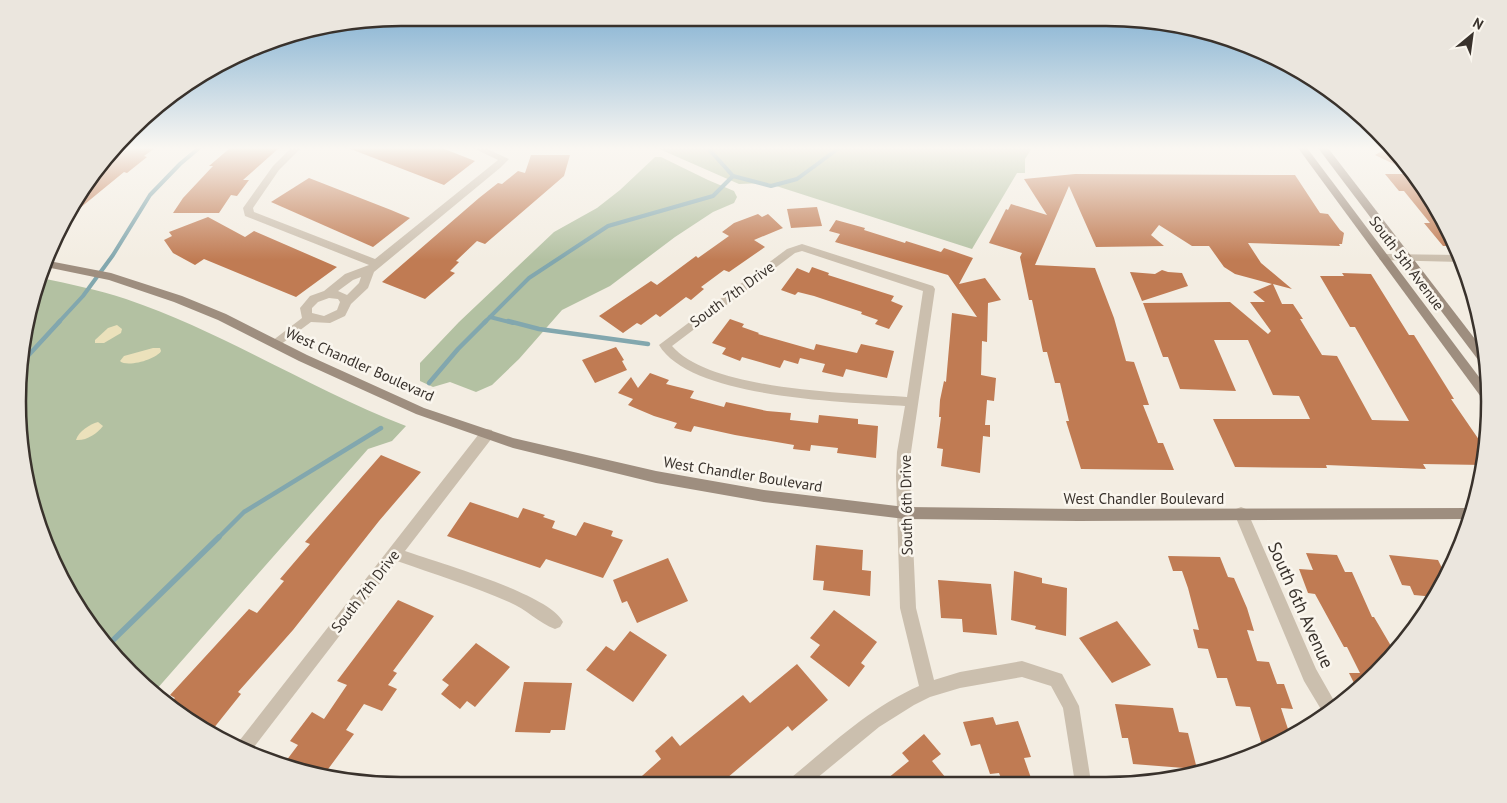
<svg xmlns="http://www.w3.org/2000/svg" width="1507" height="803" font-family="'PT Sans',sans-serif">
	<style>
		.green { fill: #b3c1a2 }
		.sand { fill: #ebe1bb }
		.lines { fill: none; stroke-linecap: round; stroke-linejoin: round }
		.stream-far2 { stroke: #82a7ae; stroke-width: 4 }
		.stream-far1 { stroke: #82a7ae; stroke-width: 4.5 }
		.stream { stroke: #82a7ae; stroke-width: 5.5 }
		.building { fill: #c07b53 }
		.street { fill: #cbbfae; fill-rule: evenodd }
		.secondary { fill: #9e8e7f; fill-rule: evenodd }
		.labels { text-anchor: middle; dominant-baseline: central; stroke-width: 5; stroke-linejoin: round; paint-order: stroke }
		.street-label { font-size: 15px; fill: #39322c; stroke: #faf6ee }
		.near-street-label { font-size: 18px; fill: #39322c; stroke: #faf6ee }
		.rim { fill: none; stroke: #39322c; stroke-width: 2.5 }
	</style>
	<rect width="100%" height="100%" fill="#f3ede2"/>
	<g class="green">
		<path d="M657 148H1032L1025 159V173H1017L972 249 767 183 739 184Z"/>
		<path d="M655 157H661L708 180 734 191 737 197 734 203 713 212 675 237 610 286 562 310 519 359 492 385 476 392 450 382 433 387 420 381V363L459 322 554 232 597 208 620 190Z"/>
		<path d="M41 278C70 284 99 290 126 299 223 332 311 389 406 426L392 441 368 449 156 690 113 655 47 549 18 427 31 302Z"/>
	</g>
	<g class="sand">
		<path d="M117 325 122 329 121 333 104 343H95V340L108 328Z"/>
		<path d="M153 348H160L161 351C157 359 127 368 120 361L124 356Z"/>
		<path d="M98 422 103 426C97 434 86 441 76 440 78 432 90 424 98 422Z"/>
	</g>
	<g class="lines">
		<g class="stream-far2">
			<path d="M708 148 733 176"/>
			<path d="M490 317 513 323"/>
			<path d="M58 323 83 296 113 255 150 195 180 164 199 148"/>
			<path d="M484 323 529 278 608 226 713 196 733 176 771 186 797 179 839 148"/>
		</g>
		<g class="stream-far1">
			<path d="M508 321 539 329 648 344"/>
			<path d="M25 359 60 321"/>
			<path d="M429 383 458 349 486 321"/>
			<path d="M218 538 244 512 381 428"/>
		</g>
		<path class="stream" d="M107 646 219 537"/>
	</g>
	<g class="building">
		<path d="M128 148H155L144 156 147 157 127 173 124 172 69 217 82 188 101 168Z"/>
		<path d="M230 148H279L243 180H249L237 196 231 195 219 213H173L183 198 213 166H209Z"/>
		<path d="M348 148H442L475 161 444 185Z"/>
		<path d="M1387 148H1391L1413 173 1375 155Z"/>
		<path d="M531 155H570L564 176 485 244 477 241 456 261 459 262 450 271 455 273 425 299 382 282 479 198 498 183 502 184 518 171 525 173Z"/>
		<path d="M1075 174 1295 175 1320 213 1328 214 1340 230 1344 233 1342 244H1339L1340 246 1248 243 1261 263 1292 289 1273 284 1282 304H1293L1303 319H1300L1322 355 1337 356 1372 420 1409 421 1355 327H1350L1320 276H1344L1342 273 1371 274 1409 335H1414L1454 399H1451L1486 450 1483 465 1423 464 1426 469 1326 465 1327 468 1235 467 1213 419H1310L1299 396 1273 395 1248 340H1214L1236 391 1180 389 1168 357H1163L1143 303 1230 302 1268 334 1271 331 1250 302H1265L1253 292 1272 284 1235 274 1224 267 1209 246H1192L1159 225 1151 235 1164 246 1096 247 1069 186 1035 265 1095 268 1114 318 1126 361 1134 362 1149 405H1143L1158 443H1163L1174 470 1081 469 1066 421H1069L1060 383H1055L1047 352H1043L1032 300H1029L1020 257 1022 253 989 243 1006 209 1008 210 1011 204 1047 215 1024 179Z"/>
		<path d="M1385 174H1414L1450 231 1455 246 1451 249 1449 246H1443L1424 223H1430L1404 191H1399Z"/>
		<path d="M309 178 391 210 410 218 373 247 271 202Z"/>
		<path d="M817 207 822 226 791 228 787 209Z"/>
		<path d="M758 214 762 217 768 214 783 228 754 240 765 247 729 272 724 270 701 287 704 289 691 300 686 297 660 317 656 314 641 325 637 323 623 333 599 316 651 281 657 285 696 256 698 258 729 236 722 232 734 223Z"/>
		<path d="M208 217 245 237 254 231 337 267 296 297 204 259 195 265 173 253 164 240 172 236 169 232Z"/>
		<path d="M836 220 865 228 864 230 905 243 906 241 941 252 944 248 973 258 959 284 985 278 1001 300 988 303 987 342 982 341 981 375 996 378 994 401 987 400 985 425H990V437L983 436 980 473 941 466 943 449 937 448 941 417H939L940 400 944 381 946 382 952 313 977 317 948 275 835 242 840 234 829 231Z"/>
		<path d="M812 267 829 273 828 275 894 296 891 301 903 306 889 329 875 324 878 320 861 314 862 312 814 296 798 292 795 295 781 290 797 268 809 273Z"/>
		<path d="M1162 270 1168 272 1182 273 1188 286 1142 301 1130 272 1155 274Z"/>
		<path d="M730 319 744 324 742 327 759 333 758 334 814 350 816 344 857 353 861 344 894 351 887 378 846 369 843 377 822 372 825 364 800 358 798 364 784 360 780 368 742 357 740 361 722 354 726 348 712 343Z"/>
		<path d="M616 347 624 360 622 361 627 370 595 383 582 360Z"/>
		<path d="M650 373 669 380 666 384 694 391 690 398 724 407 726 402 767 411 791 413 790 420 818 423 819 415 858 419V424L878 426 876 458 837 453 838 448 811 445 810 451 793 449 794 445 735 435 694 426 691 432 674 428 677 423 654 416 628 405 633 399 618 393 631 377 638 388Z"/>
		<path d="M381 455 421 472 379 521 293 630 238 692 241 694 209 734 171 702 175 698 170 695 249 609 257 613 284 581 280 579 310 544 305 542Z"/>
		<path d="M470 502 518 518 523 508 545 515 543 517 555 521 552 528 576 536 584 522 613 531 611 536 623 540 603 578 546 559 540 568 447 536Z"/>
		<path d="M816 545 863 550 862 570 871 571 870 596 823 590 824 581 813 580Z"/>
		<path d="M1306 553 1337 555 1345 572H1352L1372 617H1374L1394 651 1377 673 1357 689 1349 673H1360L1347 647H1344L1315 594 1308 593 1299 569 1313 570Z"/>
		<path d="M1389 555 1438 560 1446 576 1435 597 1414 595 1410 586 1402 585Z"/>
		<path d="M1168 556 1220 557 1228 577 1234 578 1247 608 1254 631 1247 630 1257 661 1269 662 1277 684H1284L1293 709 1281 708 1290 735 1263 748 1250 707 1236 706 1227 678H1217L1208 649 1198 648 1193 629 1199 630 1188 588 1182 571H1173Z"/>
		<path d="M668 558 688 601 637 623 627 601 622 603 613 580Z"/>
		<path d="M1014 571 1042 578V583L1067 588 1066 636 1035 629 1036 626 1011 620Z"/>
		<path d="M938 580 991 584 997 635 963 632 962 619 941 618Z"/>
		<path d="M398 600 434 616 393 671 397 673 388 685 397 689 382 711 364 704 346 730 354 734 323 776 302 772 283 765 298 745 290 741 312 712 324 719 347 685 337 681Z"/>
		<path d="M834 610 877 642 861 663 865 666 849 687 810 657 820 645 810 638Z"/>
		<path d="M1117 621 1151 665 1112 683 1079 638Z"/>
		<path d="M630 631 667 655 633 702 586 670 606 646 614 651Z"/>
		<path d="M476 643 510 667 475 707 467 701 460 709 441 694 449 685 442 680Z"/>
		<path d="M797 664 828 700 792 731 788 726 720 784H633L661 759 655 751 672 736 680 746 743 695 750 703Z"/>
		<path d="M524 682 572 683 565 730H551L550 733 515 732Z"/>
		<path d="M1115 704 1173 708 1179 732 1188 733 1197 769 1133 764 1128 738H1122Z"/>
		<path d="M993 717 996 725 1018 721 1031 757 1024 758 1031 778 1003 783 999 773 990 774 980 744 971 746 963 722Z"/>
		<path d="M924 734 941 754 932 761 950 783H882L909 761 902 753Z"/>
	</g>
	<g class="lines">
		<g class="street">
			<path d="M291 148H301L279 170 253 208 254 212 375 259 498 160 473 148H485L509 159 500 168 374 272 368 288 351 304 345 316 330 323 311 322 276 348 272 347 270 344 272 341 302 318 300 308 310 296 324 291 345 274 369 265 245 216 243 208 273 166ZM361 277 359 283 347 295 338 291 353 280ZM329 298 338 299 340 302 337 310 324 316 312 313V308L318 302Z"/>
			<path d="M802 244 933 286 935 289 911 452 910 476 916 608 934 680 960 672 1022 661 1062 674 1079 706 1091 782 1075 783 1063 708 1051 686 1022 677 960 688 930 697 914 705 879 727 811 783H790L792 777C832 744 871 707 919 686L900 608 896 476 897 452 905 406C847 402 691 399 659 345L787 249ZM802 251 923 291 907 397C849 393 711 391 672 346L795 253Z"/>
			<path d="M1384 254 1459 255 1461 262 1380 260 1379 258Z"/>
			<path d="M487 429 492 430 493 434 492 438 405 551C436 562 550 594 563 622L560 627 555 629C539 623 526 609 509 602 473 586 434 574 397 561L251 751 236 745 482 430Z"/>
			<path d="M1241 507 1246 509 1248 513 1316 669 1337 706 1325 716 1304 681 1234 513 1236 509Z"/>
		</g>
		<g class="secondary">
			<path d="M1298 148H1307L1488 389V403L1484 401Z"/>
			<path d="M1318 148H1328L1485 352 1487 366 1482 365Z"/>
			<path d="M49 261 111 273 182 296 226 314 307 355 424 408 513 438 656 471 764 490 905 507 1078 509 1473 508 1471 519 1078 521 905 519 764 502 656 483 513 448 416 414 299 361 218 320 174 302 109 280 46 267Z"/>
		</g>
	</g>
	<linearGradient id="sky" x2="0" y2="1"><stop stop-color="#7fafd1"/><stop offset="0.57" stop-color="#faf7f2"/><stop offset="1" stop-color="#faf7f2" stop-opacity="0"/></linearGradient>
	<rect width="1507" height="260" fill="url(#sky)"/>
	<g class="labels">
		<g class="street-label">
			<text transform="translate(1407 263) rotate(53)">South 5th Avenue</text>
			<text transform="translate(732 294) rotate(-36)">South 7th Drive</text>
			<text transform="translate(360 364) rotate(24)">West Chandler Boulevard</text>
			<text transform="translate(743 474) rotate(9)">West Chandler Boulevard</text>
			<text x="1144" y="498">West Chandler Boulevard</text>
			<text transform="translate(906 505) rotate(-91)">South 6th Drive</text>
			<text transform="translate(365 591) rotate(-52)">South 7th Drive</text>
		</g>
		<g class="near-street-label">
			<text transform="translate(1301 605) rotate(66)">South 6th Avenue</text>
		</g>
	</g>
	<path d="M0 0H1507V803H0ZM401 26H1106A375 375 0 0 1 1481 401V402A375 375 0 0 1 1106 777H401A375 375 0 0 1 26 402V401A375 375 0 0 1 401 26Z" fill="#ebe6de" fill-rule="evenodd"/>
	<path class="rim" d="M401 26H1106A375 375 0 0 1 1481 401V402A375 375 0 0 1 1106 777H401A375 375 0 0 1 26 402V401A375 375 0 0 1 401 26Z"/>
	<g transform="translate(1472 35) rotate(29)" stroke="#faf6ee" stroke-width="4" paint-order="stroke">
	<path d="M0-4L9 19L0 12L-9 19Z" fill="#39322c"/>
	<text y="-8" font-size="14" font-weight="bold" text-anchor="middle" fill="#39322c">N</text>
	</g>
</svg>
